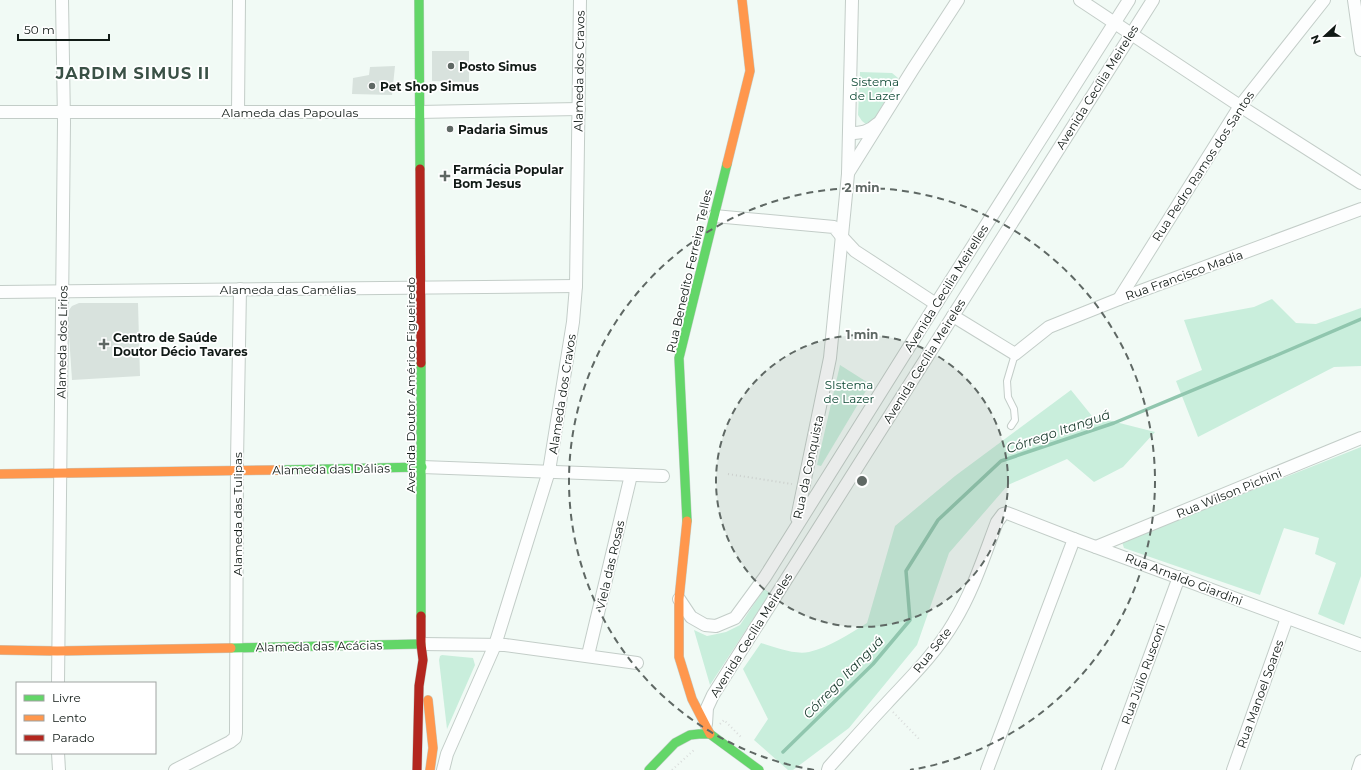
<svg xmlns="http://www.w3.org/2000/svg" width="1361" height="770" font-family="Montserrat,sans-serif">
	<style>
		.green { fill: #c9eedc }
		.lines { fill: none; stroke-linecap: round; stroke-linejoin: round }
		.stream { stroke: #90c6ae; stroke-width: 3.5 }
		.building { fill: #d8e2dd }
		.lane-casing { stroke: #c3cdc8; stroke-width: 8 }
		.street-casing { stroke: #c3cdc8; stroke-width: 14 }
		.fast-casing { stroke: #c3cdc8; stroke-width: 10 }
		.slow-casing { stroke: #c3cdc8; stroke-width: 10 }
		.jam-casing { stroke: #c3cdc8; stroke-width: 10 }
		.path { stroke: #d9dcdb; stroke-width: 2; stroke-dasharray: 1 3; stroke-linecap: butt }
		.lane { stroke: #fdfefe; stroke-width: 6 }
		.street { stroke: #fdfefe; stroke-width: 12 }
		.fast { stroke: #63d668; stroke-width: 9 }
		.slow { stroke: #ff974d; stroke-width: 9 }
		.jam { stroke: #b3261e; stroke-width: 9 }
		.ring { fill: none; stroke: #5f6864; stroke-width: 2; stroke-dasharray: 7 5 }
		.poi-dot { fill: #5f6864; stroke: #fff; stroke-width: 1.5 }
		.labels { text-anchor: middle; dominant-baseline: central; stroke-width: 3.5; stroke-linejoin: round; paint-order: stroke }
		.poi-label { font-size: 12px; font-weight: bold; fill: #111a16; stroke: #fff; text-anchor: start }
		.street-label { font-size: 12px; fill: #111a16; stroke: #fff }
		.park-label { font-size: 12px; fill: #0f4a35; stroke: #fff }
		.water-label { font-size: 13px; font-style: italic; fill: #193a2c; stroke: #fff }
		.district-label { font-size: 16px; font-weight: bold; letter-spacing: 1px; fill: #3a5146; stroke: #fff }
		.centre { fill: #5f6864; stroke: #fff; stroke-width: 2 }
		.ring-label { font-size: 12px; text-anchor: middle; font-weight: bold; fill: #5f6864; stroke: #fff; stroke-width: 3.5; stroke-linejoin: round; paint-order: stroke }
	</style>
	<rect width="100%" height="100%" fill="#f1faf5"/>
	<g class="green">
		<path d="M860 72 892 73 898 78 874 120 867 125 862 121 858 115Z"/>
		<path d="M1272 299 1296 323 1316 324 1361 308V366L1334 367 1198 437 1176 381 1202 370 1184 320 1254 307Z"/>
		<path d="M840 365 870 384 821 466 817 465Z"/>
		<path d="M1071 390 1092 416 1155 432 1123 467 1094 482 1067 459 1008 485 949 553 917 645 849 728 793 770H788L754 740 768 719 743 669 761 643C775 647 794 655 809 652 830 647 849 634 867 623L895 526 955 476Z"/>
		<path d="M1361 447V576L1344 625 1318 614 1336 563 1315 554 1319 538 1284 528 1260 595 1124 548 1122 542Z"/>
		<path d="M764 589 770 593 710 685 694 630 707 636 712 635 726 632 740 625Z"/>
		<path d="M442 655 473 658 475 665 447 729 439 660 440 656Z"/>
	</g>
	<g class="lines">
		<path class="stream" d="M783 752 873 664 910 620 906 571 938 520 1001 461 1114 423 1275 356 1361 319"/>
	</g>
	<g class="building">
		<path d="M432 51H469V82L432 81Z"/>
		<path d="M395 66 392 95 352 94 353 78 369 75 370 67Z"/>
		<path d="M79 303H138L140 376 72 380 69 335V310L72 306Z"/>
	</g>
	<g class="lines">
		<defs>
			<path id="lane" d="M1011 426 1015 420 1014 409 1008 397 1007 381 1015 354"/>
			<g id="street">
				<path d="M1080 0 1240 106 1361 183"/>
				<path d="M1354 0 1361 50"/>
				<path d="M0 112H419L579 109"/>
				<path d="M238 112 239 0"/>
				<path d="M850 133C861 133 869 132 877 124"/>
				<path d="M848 173 913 69 958 0"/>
				<path d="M714 216 834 227 842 237 855 251 936 304"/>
				<path d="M0 292 576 286"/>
				<path d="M1119 299 1240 106 1324 0"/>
				<path d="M953 316 1015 354 1049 327 1119 299 1361 209"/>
				<path d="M422 467 663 476"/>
				<path d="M797 518 830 358 848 174 852 0"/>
				<path d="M1096 547 1361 438"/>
				<path d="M679 599 691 617 705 625 716 626 735 618 765 577 936 304 1129 0"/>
				<path d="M421 644 505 645 637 663"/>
				<path d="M588 655 631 475"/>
				<path d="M58 683 64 122 62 0"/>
				<path d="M706 724 707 708 713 695 1153 0"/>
				<path d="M58 753 59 770"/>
				<path d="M175 770 230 742 235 738 236 733 237 461 240 289"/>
				<path d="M443 770 447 754 495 645 549 471 573 322 576 286 580 0"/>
				<path d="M828 770 829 767C848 746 867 724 886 704 910 678 936 653 954 622 973 591 984 556 997 522L1003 514 1007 513 1074 539 1361 645"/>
				<path d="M987 770 1074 539"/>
				<path d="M1108 770 1179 577"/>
				<path d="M1233 770 1287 618"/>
				<path d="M1358 770 1361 761"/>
			</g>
			<g id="fast">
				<path d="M419 0 420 169"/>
				<path d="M280 470 422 467"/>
				<path d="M687 521 679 358 727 164"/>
				<path d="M421 616V363"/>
				<path d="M231 648 421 644"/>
				<path d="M649 770 675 743 690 735 699 734H710L759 770"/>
			</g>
			<g id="slow">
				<path d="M727 164 750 71 742 0"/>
				<path d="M0 474 280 470"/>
				<path d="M687 521 679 599V657L692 699 710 734"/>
				<path d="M0 650 57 651 231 648"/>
				<path d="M428 700 433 748 430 770"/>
			</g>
			<g id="jam">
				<path d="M420 169 421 363"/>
				<path d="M417 770 419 686 423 660 421 644V616"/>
			</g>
		</defs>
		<use href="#lane" class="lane-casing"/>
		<use href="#street" class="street-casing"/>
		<use href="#fast" class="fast-casing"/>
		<use href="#slow" class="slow-casing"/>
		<use href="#jam" class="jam-casing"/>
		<g class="path">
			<path d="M728 474 792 484"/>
			<path d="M893 712 920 740"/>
			<path d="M720 724 724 720 741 737"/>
			<path d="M672 770 694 750"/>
		</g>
		<use href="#lane" class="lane"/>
		<use href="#street" class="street"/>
		<use href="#fast" class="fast"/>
		<use href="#slow" class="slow"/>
		<use href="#jam" class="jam"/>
	</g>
	<circle cx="862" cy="481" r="146" fill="#5f6864" fill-opacity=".12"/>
	<g class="ring">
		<circle cx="862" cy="481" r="146"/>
		<path d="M814 770A293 293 0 1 1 910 770"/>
	</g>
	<g class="poi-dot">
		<circle cx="451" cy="66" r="4"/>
		<circle cx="372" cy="86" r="4"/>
		<circle cx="450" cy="129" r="4"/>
		<path d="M443 170h4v4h4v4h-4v4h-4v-4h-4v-4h4z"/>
		<path d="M102 338h4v4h4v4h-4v4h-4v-4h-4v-4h4z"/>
	</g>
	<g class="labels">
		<g class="poi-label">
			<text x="459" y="66">Posto Simus</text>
			<text x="380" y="86">Pet Shop Simus</text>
			<text x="458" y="129">Padaria Simus</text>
			<text x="453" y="169">Farmácia Popular<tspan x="453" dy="14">Bom Jesus</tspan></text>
			<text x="113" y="337">Centro de Saúde<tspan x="113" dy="14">Doutor Décio Tavares</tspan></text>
		</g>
		<g class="street-label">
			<text transform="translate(579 71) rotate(-89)">Alameda dos Cravos</text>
			<text transform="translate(1097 87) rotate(-58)">Avenida Cecília Meireles</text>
			<text x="290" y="112">Alameda das Papoulas</text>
			<text transform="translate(1203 166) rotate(-57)">Rua Pedro Ramos dos Santos</text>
			<text transform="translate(689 271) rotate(-77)">Rua Benedito Ferreira Telles</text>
			<text transform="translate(1184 275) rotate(-20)">Rua Francisco Madia</text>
			<text transform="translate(946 288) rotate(-58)">Avenida Cecilia Meirelles</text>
			<text x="288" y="289">Alameda das Camélias</text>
			<text transform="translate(62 342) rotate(-89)">Alameda dos Lirios</text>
			<text transform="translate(924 361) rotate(-58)">Avenida Cecília Meireles</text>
			<text transform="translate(410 385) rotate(-90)">Avenida Doutor Américo Figueiredo</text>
			<text transform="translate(562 394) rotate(-81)">Alameda dos Cravos</text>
			<text transform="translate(808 467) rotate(-78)">Rua da Conquista</text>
			<text transform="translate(331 469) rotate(-1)">Alameda das Dálias</text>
			<text transform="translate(1229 493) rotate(-22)">Rua Wilson Pichini</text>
			<text transform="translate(237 514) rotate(-90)">Alameda das Tulipas</text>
			<text transform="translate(610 565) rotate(-77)">Viela das Rosas</text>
			<text transform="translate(1184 579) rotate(21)">Rua Arnaldo Giardini</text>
			<text transform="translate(751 635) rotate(-58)">Avenida Cecília Meireles</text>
			<text transform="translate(319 646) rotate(-1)">Alameda das Acácias</text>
			<text transform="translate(932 650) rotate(-52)">Rua Sete</text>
			<text transform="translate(1143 674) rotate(-70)">Rua Júlio Rusconi</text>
			<text transform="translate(1260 694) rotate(-70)">Rua Manoel Soares</text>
		</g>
		<g class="park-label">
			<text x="875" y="81">Sistema<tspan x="875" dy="14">de Lazer</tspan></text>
			<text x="849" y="384">SIstema<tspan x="849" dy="14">de Lazer</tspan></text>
		</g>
		<g class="water-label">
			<text transform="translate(1058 431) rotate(-19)">Córrego Itanguá</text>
			<text transform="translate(843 677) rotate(-46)">Córrego Itanguá</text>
		</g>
		<g class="district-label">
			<text x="133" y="73">JARDIM SIMUS II</text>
		</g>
	</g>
	<circle cx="862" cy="481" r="6" class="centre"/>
	<g class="ring-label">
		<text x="862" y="192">2 min</text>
		<text x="862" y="339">1 min</text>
	</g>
	<rect x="16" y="682" width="140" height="72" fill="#ffffff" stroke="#a0a3a2"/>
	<rect x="24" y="695" width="20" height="6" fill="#63d668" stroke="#a0a3a2"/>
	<text x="52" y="702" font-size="12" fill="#111a16">Livre</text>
	<rect x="24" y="715" width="20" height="6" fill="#ff974d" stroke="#a0a3a2"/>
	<text x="52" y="722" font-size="12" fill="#111a16">Lento</text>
	<rect x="24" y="735" width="20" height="6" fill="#b3261e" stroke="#a0a3a2"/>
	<text x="52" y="742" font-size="12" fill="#111a16">Parado</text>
	<g transform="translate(1325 36) rotate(248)" stroke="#ffffff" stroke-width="3" paint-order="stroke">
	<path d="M0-3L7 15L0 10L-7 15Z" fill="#111a16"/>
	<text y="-6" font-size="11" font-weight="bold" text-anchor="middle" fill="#111a16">N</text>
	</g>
	<path d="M18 34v6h91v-6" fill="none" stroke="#111a16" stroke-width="2"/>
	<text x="24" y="34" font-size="12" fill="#111a16" stroke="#ffffff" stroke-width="3" paint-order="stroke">50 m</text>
</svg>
